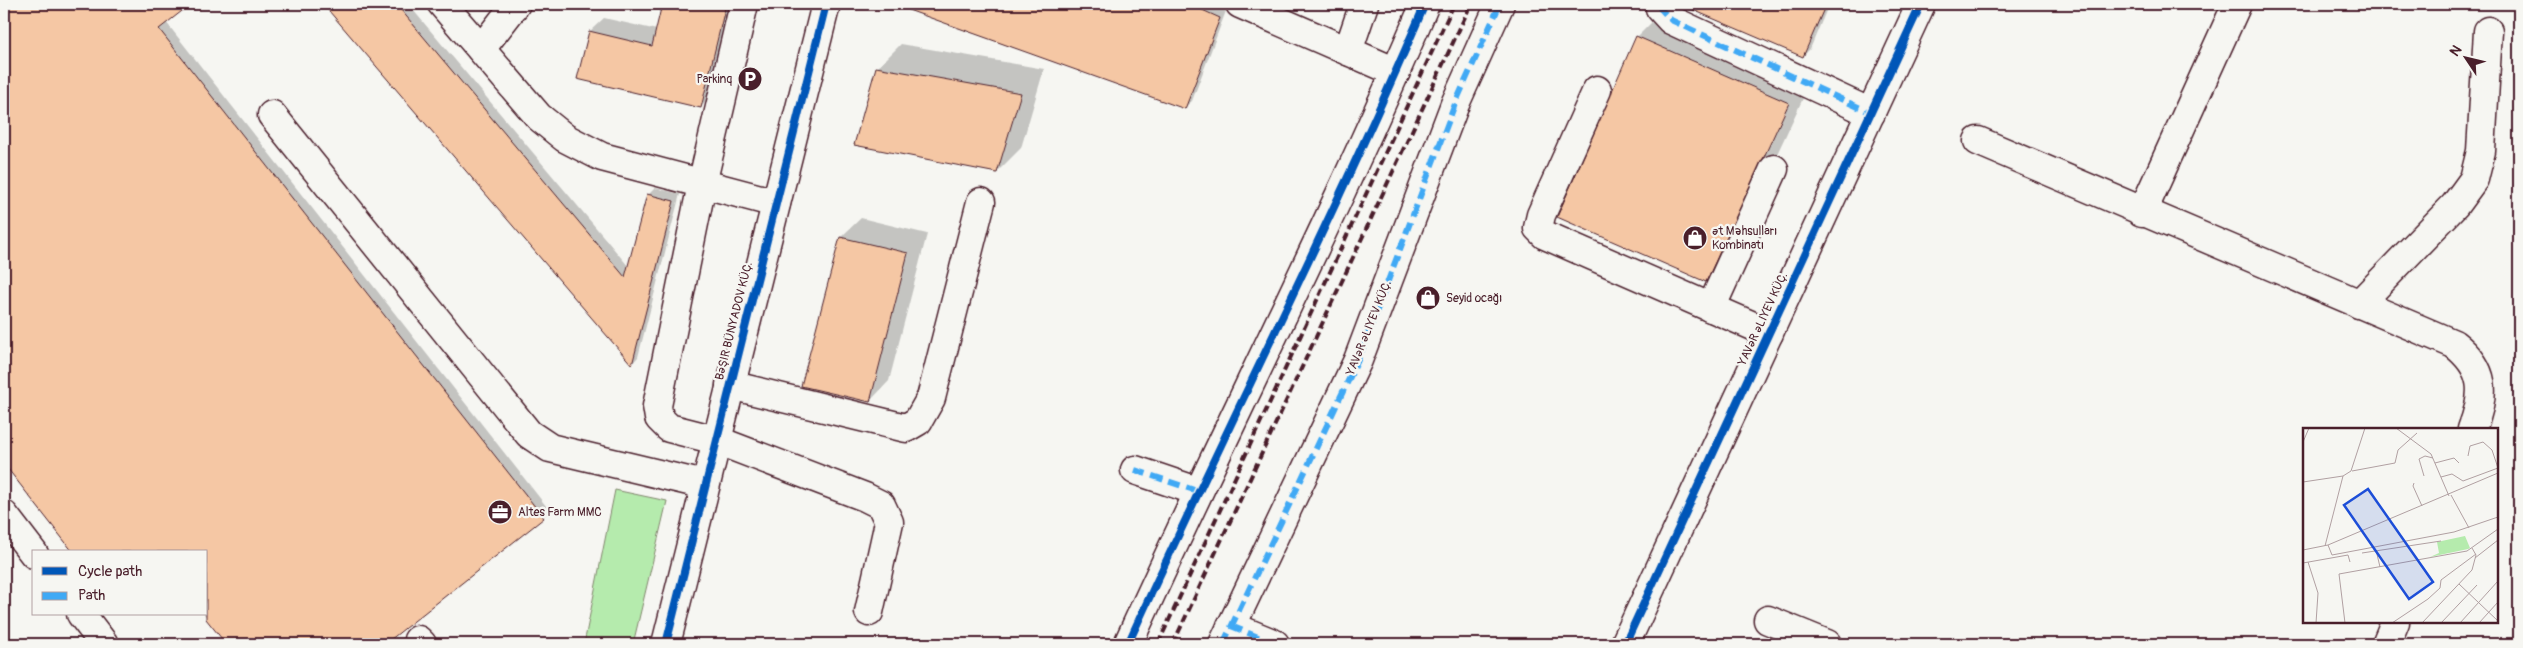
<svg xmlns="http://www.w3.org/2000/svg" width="2523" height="648" font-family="Pangolin,sans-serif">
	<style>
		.green { fill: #b5ebad; stroke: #80856c }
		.shadow { fill: #0003 }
		.building { fill: #f5c7a4; stroke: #4a1f2b }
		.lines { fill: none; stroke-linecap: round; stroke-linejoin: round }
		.minor-casing { stroke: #4a1f2b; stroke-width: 31 }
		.minor { stroke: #f6f6f2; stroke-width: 28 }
		.rail { stroke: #4a1f2b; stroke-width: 4; stroke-dasharray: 8 4; stroke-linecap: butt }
		.quiet { stroke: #3fa9f5; stroke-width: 6; stroke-dasharray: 12 6; stroke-linecap: butt }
		.cycleway-casing { stroke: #f6f6f2; stroke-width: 11 }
		.cycleway { stroke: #0057b8; stroke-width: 8 }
		.labels { text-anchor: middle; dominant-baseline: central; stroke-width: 4.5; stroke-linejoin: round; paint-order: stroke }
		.poi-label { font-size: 12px; fill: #4a1f2b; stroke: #f6f6f2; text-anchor: start }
		.street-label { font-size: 12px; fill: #4a1f2b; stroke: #f6f6f2 }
		.inset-road { fill: none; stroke: #b1a0a2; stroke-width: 1 }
		.view { fill: #1d4ed8; fill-opacity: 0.15; stroke: #1d4ed8; stroke-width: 2.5 }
		.inset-edge { fill: none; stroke: #4a1f2b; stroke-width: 2.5 }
	</style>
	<rect width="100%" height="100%" fill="#f6f6f2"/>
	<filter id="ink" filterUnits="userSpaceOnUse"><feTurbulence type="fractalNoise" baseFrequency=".02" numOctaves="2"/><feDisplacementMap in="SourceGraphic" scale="10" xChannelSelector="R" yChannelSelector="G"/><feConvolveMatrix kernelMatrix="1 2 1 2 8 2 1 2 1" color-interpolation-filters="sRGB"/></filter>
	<g filter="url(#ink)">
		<path class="green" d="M615 490 667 501 633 644H584Z"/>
		<g class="shadow">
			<path d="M4 4H189L166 22 550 511 388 640 391 644H227L204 614H206V552H74L4 462Z"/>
			<path d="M324 4H408L629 267 648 195 655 188 680 194 638 357 632 364Z"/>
			<path d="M663 4H736L714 93 701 107 590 31 604 18 657 30Z"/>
			<path d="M895 4H1210L1226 11 1192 101 1185 107Z"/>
			<path d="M1685 4H1829L1810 49 1803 56Z"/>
			<path d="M1661 13 1812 79 1729 257 1705 281 1637 37Z"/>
			<path d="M901 44 1044 69 1021 148 997 172 877 68Z"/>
			<path d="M861 218 927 234 889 381 870 401 841 237Z"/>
		</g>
		<g class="building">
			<path d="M4 4H191L159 29 544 518 385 644H226L206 619V552H73L4 464Z"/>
			<path d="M323 4H396L625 277 647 194 674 201 632 365Z"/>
			<path d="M662 4H726L701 108 577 79 589 31 652 46Z"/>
			<path d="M901 4H1189L1220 18 1185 109 900 7Z"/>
			<path d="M1679 4H1826L1803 57Z"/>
			<path d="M1636 36 1789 103 1706 282 1557 217Z"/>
			<path d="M876 67 1021 93 997 173 854 145Z"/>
			<path d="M840 237 908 253 870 402 801 386Z"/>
		</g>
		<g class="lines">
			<defs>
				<g id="minor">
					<path d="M442 4 539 117 565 138 602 157 776 203"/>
					<path d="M744 4 702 184 657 406 659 418 669 428 716 440 865 497 881 505 889 522 869 612"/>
					<path d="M1240 4 1396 72"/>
					<path d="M1660 4V8L1671 20 1871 113"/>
					<path d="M481 49 516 4"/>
					<path d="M1348 51 1364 4"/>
					<path d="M1597 90 1541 215 1538 228 1545 235 1769 333"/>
					<path d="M272 115 529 434 550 448 705 485"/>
					<path d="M1978 141 2454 344C2486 369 2486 393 2472 429"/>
					<path d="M2142 213 2237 4"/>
					<path d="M2359 304 2455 205 2474 179 2481 151 2488 31"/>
					<path d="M1711 308 1774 169"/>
					<path d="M730 385 906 428 918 421 931 398 981 202"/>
					<path d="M1135 470 1197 491"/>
					<path d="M4 515 34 554"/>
					<path d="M81 614 104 644"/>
					<path d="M1768 620 1827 644"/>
					<path d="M1231 626 1275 644"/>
					<path d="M418 640 422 644"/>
					<path d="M666 644 826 4"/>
					<path d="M1128 644C1225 430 1333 220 1425 4"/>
					<path d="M1223 644 1358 360 1455 104 1500 4"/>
					<path d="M1625 644 1921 4"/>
					<path d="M2386 644 2395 622"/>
				</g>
			</defs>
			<use href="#minor" class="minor-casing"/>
			<use href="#minor" class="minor"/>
			<g class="rail">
				<path d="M1158 644 1454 4"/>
				<path d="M1173 644 1471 4"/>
			</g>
			<g class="quiet">
				<path d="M1660 4V8L1671 20 1871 113"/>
				<path d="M1135 470 1197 491"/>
				<path d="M1231 626 1275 644"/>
				<path d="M1223 644 1358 360 1455 104 1500 4"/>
			</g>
			<defs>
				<g id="cycleway">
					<path d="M666 644 826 4"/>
					<path d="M1128 644C1225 430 1333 220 1425 4"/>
					<path d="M1625 644 1921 4"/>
				</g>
			</defs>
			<use href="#cycleway" class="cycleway-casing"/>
			<use href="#cycleway" class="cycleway"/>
		</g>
	</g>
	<defs>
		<symbol id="parking-disc" viewBox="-11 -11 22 22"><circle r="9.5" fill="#4a1f2b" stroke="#f6f6f2"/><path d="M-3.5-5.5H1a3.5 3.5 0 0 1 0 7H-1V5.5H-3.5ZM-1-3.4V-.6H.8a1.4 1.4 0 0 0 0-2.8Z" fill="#fff"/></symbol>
		<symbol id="shop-disc" viewBox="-11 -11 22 22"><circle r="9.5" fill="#4a1f2b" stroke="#f6f6f2"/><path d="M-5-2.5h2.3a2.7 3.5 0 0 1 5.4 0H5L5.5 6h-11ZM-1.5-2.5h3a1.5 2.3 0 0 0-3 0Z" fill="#fff"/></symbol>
		<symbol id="office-disc" viewBox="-11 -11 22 22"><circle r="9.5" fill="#4a1f2b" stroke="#f6f6f2"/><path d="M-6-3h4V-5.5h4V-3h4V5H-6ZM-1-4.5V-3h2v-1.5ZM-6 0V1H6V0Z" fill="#fff"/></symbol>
	</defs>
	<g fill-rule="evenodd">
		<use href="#parking-disc" x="736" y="65" width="28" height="28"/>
		<use href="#shop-disc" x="1681" y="224" width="28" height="28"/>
		<use href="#shop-disc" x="1414" y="284" width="28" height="28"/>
		<use href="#office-disc" x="486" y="498" width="28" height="28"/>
	</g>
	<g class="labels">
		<g class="poi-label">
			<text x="732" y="79" text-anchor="end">Parkinq</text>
			<text x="1712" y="231">Ət Məhsulları<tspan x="1712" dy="14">Kombinatı</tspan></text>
			<text x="1446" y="298">Seyid ocağı</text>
			<text x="518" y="512">Altes Farm MMC</text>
		</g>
		<g class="street-label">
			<text transform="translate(1763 319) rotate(-65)">YAVƏR ƏLIYEV KÜÇ.</text>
			<text transform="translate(734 321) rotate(-76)">BƏŞIR BÜNYADOV KÜÇ.</text>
			<text transform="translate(1369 328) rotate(-68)">YAVƏR ƏLIYEV KÜÇ.</text>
		</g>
	</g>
	<g transform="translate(2303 428)">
		<rect width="195" height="195" fill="#f6f6f2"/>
		<path d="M162 108 167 120 165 121 127 129 136 125 134 114Z" fill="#b5ebad"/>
		<path class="inset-road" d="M93 0 128 26 146 68M0 14 6 0M132 35 151 30 156 35M49 43 92 35 95 22 114 5M121 48 116 31 122 28 130 30M138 49 149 46 160 53 195 40 189 22 180 14 167 18 165 28M0 54 40 48 48 43 62 0M111 55 110 58 119 78M148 67 166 100M25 117 29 127 151 104 195 89M22 118 40 48M0 122 25 117 195 45M73 122 77 139M59 125 138 113M172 130 195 112M5 134 15 165 13 195M0 135 45 127 47 134M156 156 195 193M42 195 36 146 164 123 195 101M89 195 125 171 137 160 138 152 173 126M119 195 169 142 173 127 169 120M138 195 174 157M157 195 195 153M176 195 195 174"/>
		<path class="view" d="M65 61 130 154 106 171 41 77Z"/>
		<rect width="195" height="195" class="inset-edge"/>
	</g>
	<rect width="2523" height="648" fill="none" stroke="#f6f6f2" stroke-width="20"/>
	<rect x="10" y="10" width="2503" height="628" fill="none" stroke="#4a1f2b" stroke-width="2" filter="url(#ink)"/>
	<rect x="32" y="550" width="175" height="65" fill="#f6f6f2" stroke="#b1a0a2"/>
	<rect x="42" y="567" width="25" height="8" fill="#0057b8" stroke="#b1a0a2"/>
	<text x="78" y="576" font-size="15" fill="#4a1f2b">Cycle path</text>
	<rect x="42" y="592" width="25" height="8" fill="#3fa9f5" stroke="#b1a0a2"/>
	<text x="78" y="600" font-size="15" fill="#4a1f2b">Path</text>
	<g transform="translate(2466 58) rotate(305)" stroke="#f6f6f2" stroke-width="4" paint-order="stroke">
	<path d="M0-4L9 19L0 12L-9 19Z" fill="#4a1f2b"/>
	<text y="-8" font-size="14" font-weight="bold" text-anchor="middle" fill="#4a1f2b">N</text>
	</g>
</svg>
